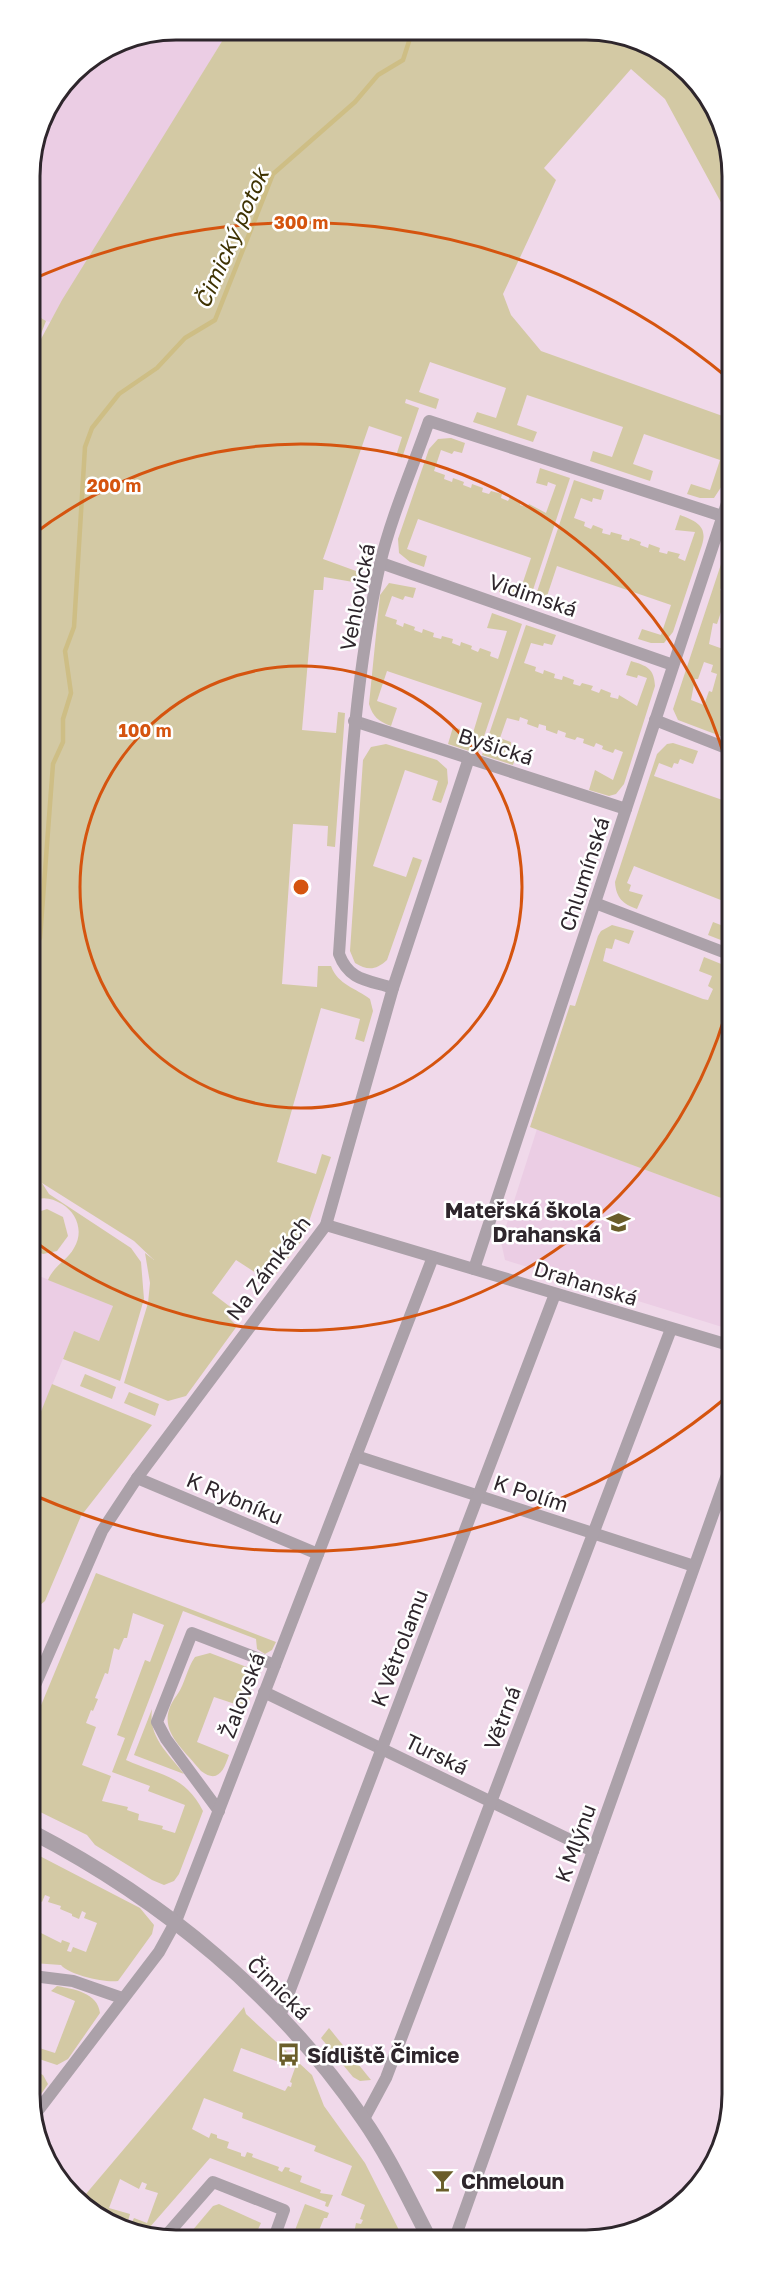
<svg xmlns="http://www.w3.org/2000/svg" width="763" height="2271" font-family="'Golos Text',sans-serif">
	<style>
		.built { fill: #ebcde4 }
		.green { fill: #d3c9a4; fill-rule: evenodd }
		.lines { fill: none; stroke-linecap: round; stroke-linejoin: round }
		.stream { stroke: #cebe85; stroke-width: 4.5 }
		.minor { stroke: #aba1a9; stroke-width: 12 }
		.tertiary { stroke: #aba1a9; stroke-width: 15 }
		.ring { fill: none; stroke: #d5540f; stroke-width: 3 }
		.labels { text-anchor: middle; dominant-baseline: central; stroke-width: 5; stroke-linejoin: round; paint-order: stroke }
		.street-label { font-size: 21px; fill: #2e262c; stroke: #fff }
		.poi-label { font-size: 21px; font-weight: bold; fill: #2e262c; stroke: #fff; text-anchor: start }
		.water-label { font-size: 22px; font-style: italic; fill: #3e3202; stroke: #fff }
		.rim { fill: none; stroke: #2e262c; stroke-width: 3 }
		.centre { fill: #d5540f; stroke: #fff; stroke-width: 3 }
		.ring-label { font-size: 18px; text-anchor: middle; font-weight: bold; fill: #d5540f; stroke: #fff; stroke-width: 5; stroke-linejoin: round; paint-order: stroke }
	</style>
	<rect width="100%" height="100%" fill="#f0d9ea"/>
	<g class="built">
		<path d="M177 30H229L50 322 46 321 31 312 30 167 45 112 80 67 121 41Z"/>
		<path d="M537 1129 732 1202V1330L505 1260 501 1242Z"/>
		<path d="M32 1273 113 1306 99 1341 74 1332 32 1434Z"/>
	</g>
	<g class="green">
		<path d="M229 30 615 33 690 73 730 149V219L665 99 631 69 544 168 556 180 503 294 511 315 541 351 731 419V472L714 498H700L687 494 691 484 710 490 720 460 644 434 633 464 653 471 650 481 590 461 593 451 612 457 623 427 527 395 517 425 537 432 533 442 473 422 477 412 496 418 506 388 430 362 419 392 439 399 436 409 406 399 405 403 419 408 402 458 396 456 402 437 369 426 323 559 356 571 363 551 370 553 359 583 324 577 323 590H314L302 730 336 733 338 712 345 713 335 847 327 846 328 826 293 824 282 984 317 987 318 966H331C338 985 356 988 370 999L373 1011 364 1042 355 1039 360 1019 321 1008 277 1162 316 1174 322 1154 331 1157 303 1239 270 1282 236 1260 212 1293 233 1309 228 1317 237 1326 186 1396 168 1401 124 1383 148 1303 150 1283 145 1253 154 1260 134 1241 42 1183 49 1194 131 1248 141 1262 144 1299 120 1381 63 1359 74 1331 99 1341 113 1306 48 1280C55 1264 67 1261 74 1248 84 1232 77 1213 62 1204 52 1198 43 1196 32 1201L31 312 46 321 34 352 62 300Z"/>
		<path d="M451 438 465 443 462 453 454 451 452 454 441 450 434 471 445 475 444 479 452 482 453 478 464 482 463 485 471 488 472 484 483 488 482 492 489 494 491 491 502 494 501 498 508 501 510 497 521 501 520 505 527 507 529 504 546 513 556 485 548 482 547 486 536 483 540 468 570 478 529 602 499 592 503 582 521 588 531 558 418 519 407 549 427 556 424 567 410 562 399 553 398 539 429 449 438 439Z"/>
		<path d="M574 480 604 490 601 500 593 498 592 502 581 498 574 518 585 522 584 526 591 529 593 525 603 529 602 533 610 535 611 532 622 535 621 539 629 541 630 538 641 542 640 545 648 548 649 544 660 548 659 552 667 554 668 551 680 554 678 558 685 561 695 532 675 530 680 515C696 521 708 526 702 545L673 632 664 643H651L638 639 642 629 661 635 671 605 557 566 547 596 566 603 563 614 533 604Z"/>
		<path d="M731 534V569L720 590 731 594V609L723 606 717 624 713 623 709 644 723 649 728 636 731 637V740L678 720 673 709ZM704 662 713 665 711 672 717 674 712 692 709 691 704 705 691 700 695 679H698Z"/>
		<path d="M389 583 416 588 413 598 405 596 403 600 392 596 385 616 397 620 396 624 403 627 404 623 415 627 414 630 422 633 423 629 434 633 433 637 441 639 442 636 453 639 452 643 460 646 461 642 472 646 471 649 478 652 480 648 491 652 490 656 498 659 507 631 487 628 492 613 522 624 478 754 448 744 453 727 473 733 482 703 387 671 377 701 397 708 391 726C378 721 373 717 369 704L380 595Z"/>
		<path d="M526 625 556 635 552 645 544 643 543 646 531 643 524 663 536 667 535 671 543 674 544 670 555 674 554 678 562 680 563 676 574 680 573 684 580 686 582 683 593 686 591 690 599 693 601 689 611 693 610 697 618 699 619 695 637 706 647 678 638 675 637 678 626 675 631 661C647 666 654 668 655 686L624 784 616 794 609 796 589 790 595 770 613 780 623 752 615 749 613 753 602 749 603 746 596 743 594 747 583 743 584 739 577 737 575 740 565 737 566 733 558 730 557 734 546 730V726L539 724 538 728 527 724 528 720 520 717 519 721 507 718 500 738 511 742V746L518 749 513 765 482 755Z"/>
		<path d="M673 743 698 751 693 764 680 759 678 764 674 763 672 768 659 763 654 776 731 803V904L634 866 627 883 631 885 629 891 643 895 637 909C623 904 616 898 615 882L657 754 667 744Z"/>
		<path d="M386 744 437 760 447 769 448 783 441 803 432 800 438 781 405 770 373 866 406 877 413 857 422 860 387 960C376 970 368 971 355 963L350 951 363 760 371 747Z"/>
		<path d="M730 917 731 944 708 935 713 922 726 927Z"/>
		<path d="M612 925 634 931 629 944 615 939 612 949 606 948 603 961 703 999 708 1000 713 989 708 986 712 976 699 971 704 957 731 968V984L722 1006 731 1010 732 1202 530 1127 570 1005 575 1006 598 936 601 931Z"/>
		<path d="M47 1209 63 1217 68 1236 57 1251 43 1254 32 1249V1214Z"/>
		<path d="M85 1374 116 1387 112 1399 80 1386Z"/>
		<path d="M52 1384 152 1425 81 1516 45 1601 39 1606H32V1434Z"/>
		<path d="M129 1392 159 1404 155 1416 124 1403Z"/>
		<path d="M96 1573 276 1642 272 1650 265 1654 257 1649 256 1639 183 1611 126 1760C159 1775 185 1775 203 1811L179 1874 174 1881 164 1885 152 1880 95 1845 87 1835 32 1808V1727ZM133 1613 164 1625 150 1662 145 1660 117 1735 125 1738 112 1772 150 1786 148 1791 185 1805 175 1833 162 1829 163 1826 138 1820 139 1814 127 1810 128 1807 102 1801 111 1776 82 1765 96 1727 86 1723 91 1710 93 1711 98 1699 95 1698 105 1673 108 1674 114 1648 119 1650 124 1638H127Z"/>
		<path d="M210 1653 257 1671 247 1708 214 1697 197 1742 229 1755C224 1770 218 1784 201 1771 180 1745 153 1727 177 1695 185 1684 187 1668 195 1657Z"/>
		<path d="M152 1709C148 1737 168 1753 184 1774L134 1755Z"/>
		<path d="M32 1852 140 1908 154 1925 152 1934 118 1981C105 1983 69 1975 61 1965L33 1963V1934L35 1935 37 1931 61 1943 62 1940 70 1943 67 1951 71 1952 73 1947 86 1952 97 1923 84 1918 86 1913 82 1911 79 1919 72 1916V1914L60 1909 61 1906 48 1902 50 1897 45 1895 42 1902 32 1896Z"/>
		<path d="M57 1986C74 1989 98 1993 100 2013L68 2059 57 2065 33 2057V2046L55 2053 75 2001 51 1991Z"/>
		<path d="M244 2007 246 2014 312 2075 324 2106 365 2163 403 2238H353L356 2223 361 2224 363 2220 360 2219 365 2205 341 2195 352 2166 314 2151 316 2146 242 2118 243 2113 204 2098 192 2129 209 2138 211 2133 217 2135V2138L229 2142 227 2148 241 2153V2156L245 2157 247 2152 253 2154 252 2157 279 2167 278 2170 282 2172 285 2167 290 2168 289 2171 302 2176 300 2182 321 2190 320 2193 333 2195 328 2207 325 2206 326 2202 210 2158 143 2235 80 2201ZM241 2048 295 2068 290 2082 292 2083 291 2087 288 2086 285 2091 233 2071ZM120 2179 139 2189 142 2182 147 2184 145 2189 158 2193 147 2223 134 2218 132 2222 128 2221 130 2214 109 2208Z"/>
		<path d="M329 2028 371 2080 360 2081 353 2077 321 2038Z"/>
		<path d="M33 2070 43 2075 48 2084 33 2106Z"/>
		<path d="M219 2204 261 2223 254 2238H186L213 2206Z"/>
		<path d="M305 2204 329 2213 327 2218H324L316 2238H292Z"/>
	</g>
	<g class="lines">
		<path class="stream" d="M31 954 40 938 53 764 63 742V719L71 693 65 651 74 627 85 447 92 428 119 394 157 368 185 338 215 320 273 174 355 102 378 75 403 60 412 32"/>
		<g class="minor">
			<path d="M381 563 673 665"/>
			<path d="M655 720 731 750"/>
			<path d="M354 721 626 809"/>
			<path d="M595 903 731 955"/>
			<path d="M393 988C368 980 349 981 339 954 348 824 351 692 380 564 391 517 413 467 429 421L722 516"/>
			<path d="M326 1225 732 1346"/>
			<path d="M474 1269 731 491"/>
			<path d="M356 1456 694 1566"/>
			<path d="M137 1478 318 1554"/>
			<path d="M32 1692 102 1531 137 1478 326 1225 393 988 469 758"/>
			<path d="M264 1692 593 1851"/>
			<path d="M219 1811 166 1739 157 1722 192 1633 275 1665"/>
			<path d="M33 1976 73 1981 122 1998"/>
			<path d="M280 2016 555 1294"/>
			<path d="M33 2117 159 1952 176 1921 433 1257"/>
			<path d="M364 2119 386 2078 671 1329"/>
			<path d="M164 2238 213 2182 284 2210 274 2238"/>
			<path d="M455 2238 732 1461"/>
		</g>
		<path class="tertiary" d="M32 1832C163 1900 279 1996 363 2119 389 2156 408 2198 429 2238"/>
	</g>
	<g class="ring">
		<circle cx="301" cy="887" r="221"/>
		<path d="M731 994A443 443 0 0 1 34 1241M31 536A443 443 0 0 1 731 780"/>
		<path d="M728 1396A664 664 0 0 1 36 1496M31 280A664 664 0 0 1 728 378"/>
	</g>
	<defs>
		<symbol id="school-bare" viewBox="-9 -9 18 18"><path d="M0-5L7-2L0 1L-7-2ZM-4 1L0 2.5L4 1V4Q0 6-4 4Z" fill="#6a5d2a" stroke="#fff" stroke-width="2.5" paint-order="stroke"/></symbol>
		<symbol id="bus-bare" viewBox="-9 -9 18 18"><path d="M-5-6H5V4H4V6H2V4H-2V6H-4V4H-5ZM-3.5-4V0h7V-4ZM-3.5 1.2v1.5H-2V1.2ZM2 1.2v1.5H3.5V1.2Z" fill="#6a5d2a" stroke="#fff" stroke-width="2.5" paint-order="stroke"/></symbol>
		<symbol id="bar-bare" viewBox="-9 -9 18 18"><path d="M-6-5H6L.8 .8V4.5H3.5V6h-7V4.5H-.8V.8Z" fill="#6a5d2a" stroke="#fff" stroke-width="2.5" paint-order="stroke"/></symbol>
	</defs>
	<g fill-rule="evenodd">
		<use href="#school-bare" x="602" y="1206" width="33" height="33"/>
		<use href="#bus-bare" x="272" y="2038" width="33" height="33"/>
		<use href="#bar-bare" x="426" y="2164" width="33" height="33"/>
	</g>
	<g class="labels">
		<g class="street-label">
			<text transform="translate(533 595) rotate(19)">Vidimská</text>
			<text transform="translate(357 597) rotate(-79)">Vehlovická</text>
			<text transform="translate(496 746) rotate(18)">Byšická</text>
			<text transform="translate(584 874) rotate(-72)">Chlumínská</text>
			<text transform="translate(268 1268) rotate(-53)">Na Zámkách</text>
			<text transform="translate(586 1283) rotate(17)">Drahanská</text>
			<text transform="translate(531 1493) rotate(18)">K Polím</text>
			<text transform="translate(235 1498) rotate(23)">K Rybníku</text>
			<text transform="translate(399 1648) rotate(-69)">K Větrolamu</text>
			<text transform="translate(242 1695) rotate(-69)">Žalovská</text>
			<text transform="translate(502 1718) rotate(-69)">Větrná</text>
			<text transform="translate(437 1754) rotate(26)">Turská</text>
			<text transform="translate(575 1843) rotate(-70)">K Mlýnu</text>
			<text transform="translate(279 1988) rotate(45)">Čimická</text>
		</g>
		<g class="poi-label">
			<text x="601" y="1210" text-anchor="end">Mateřská škola<tspan x="601" dy="24">Drahanská</tspan></text>
			<text x="307" y="2055">Sídliště Čimice</text>
			<text x="461" y="2181">Chmeloun</text>
		</g>
		<g class="water-label">
			<text transform="translate(231 238) rotate(-66)">Čimický potok</text>
		</g>
	</g>
	<path d="M0 0H763V2271H0ZM176 40H586A136 136 0 0 1 722 176V2094A136 136 0 0 1 586 2230H176A136 136 0 0 1 40 2094V176A136 136 0 0 1 176 40Z" fill="#fff" fill-rule="evenodd"/>
	<path class="rim" d="M176 40H586A136 136 0 0 1 722 176V2094A136 136 0 0 1 586 2230H176A136 136 0 0 1 40 2094V176A136 136 0 0 1 176 40Z"/>
	<circle cx="301" cy="887" r="9" class="centre"/>
	<g class="ring-label">
		<text x="301" y="229">300 m</text>
		<text x="114" y="492">200 m</text>
		<text x="145" y="737">100 m</text>
	</g>
</svg>
